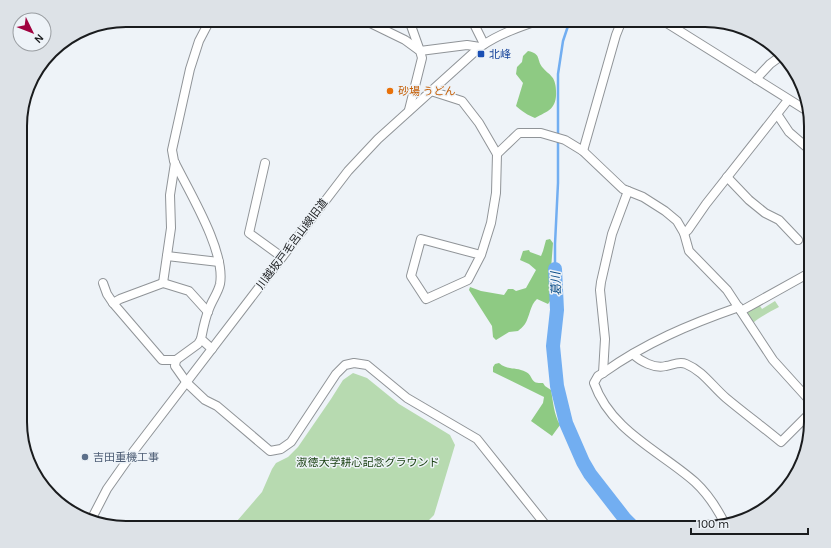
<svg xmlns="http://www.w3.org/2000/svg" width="831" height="548" font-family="Karla,'Noto Sans JP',sans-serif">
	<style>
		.green { fill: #b7dab0 }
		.forest { fill: #8eca83 }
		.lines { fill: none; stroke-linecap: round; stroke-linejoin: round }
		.stream { stroke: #72aef1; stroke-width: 2.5 }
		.river { stroke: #72aef1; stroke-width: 14 }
		.minor-casing { stroke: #909498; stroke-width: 10 }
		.minor { stroke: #fff; stroke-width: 8 }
		.transit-dot { fill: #1a4fb4; stroke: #eef3f8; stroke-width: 1.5 }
		.food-dot { fill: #e8710a; stroke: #eef3f8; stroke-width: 1.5 }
		.service-dot { fill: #5c6f8a; stroke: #eef3f8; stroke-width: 1.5 }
		.labels { text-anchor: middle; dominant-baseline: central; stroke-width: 3; stroke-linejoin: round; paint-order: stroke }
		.transit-label { font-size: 11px; fill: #164399; stroke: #eef3f8; text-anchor: start }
		.food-label { font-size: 11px; fill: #c56008; stroke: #eef3f8; text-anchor: start }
		.street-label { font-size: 11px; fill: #1a1c1e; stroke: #eef3f8 }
		.service-label { font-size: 11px; fill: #4e5e75; stroke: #eef3f8; text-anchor: start }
		.park-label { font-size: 11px; fill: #1a4112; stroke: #eef3f8 }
		.water-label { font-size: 12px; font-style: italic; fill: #064a85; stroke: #eef3f8 }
		.rim { fill: none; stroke: #1a1c1e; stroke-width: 2 }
	</style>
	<rect width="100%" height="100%" fill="#eef3f8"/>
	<g class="green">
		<path d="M775 301 779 307C770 312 761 316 753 323L746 311 759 304 762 309Z"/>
		<path d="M353 373 367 378 399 404 450 435 455 445 434 515 421 528H231L262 492 272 469 276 463 288 457 298 447 331 399 343 380Z"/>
	</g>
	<g class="forest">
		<path d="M528 51C542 54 536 60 543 68 545 71 549 73 552 77 555 80 556 87 556 91 557 109 548 111 535 118 529 116 520 110 516 106L523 83 516 74 517 67 522 62 523 56Z"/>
		<path d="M550 239 553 243 550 282 552 294 550 301 548 304 537 299C530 305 530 316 525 324 523 327 520 329 518 331L509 332 496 340 493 337 492 326 469 290 470 287 481 291 504 295 508 289H513L516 291 526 288 536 270 529 264 520 260 523 251 529 250 530 252 541 256 543 251 546 240Z"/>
		<path d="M499 363C508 371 515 366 526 372 534 376 529 384 543 383L545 386 551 390C553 401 554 415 560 425L552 436 531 421 543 403 544 397 493 372V367L495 364Z"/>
	</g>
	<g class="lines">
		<path class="stream" d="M555 269V244L558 183V74L563 41 570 20"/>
		<path class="river" d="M555 269 557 310 553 346 557 386 566 423 583 462 590 474 625 519 634 528"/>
		<defs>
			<g id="minor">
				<path d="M210 20 199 41 190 69 172 150 174 161C188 190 226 251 220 284 218 293 212 300 209 309 205 318 203 329 201 339L212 349"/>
				<path d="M364 20 405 40 420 51 422 58 409 110"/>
				<path d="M409 20 420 51 467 45 480 47"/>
				<path d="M472 20 484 44"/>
				<path d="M662 20 809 112"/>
				<path d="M756 79 770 64 781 56"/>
				<path d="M431 91 462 101 479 123 497 154 496 193 491 223 481 255 468 280 426 299 411 276 421 239 481 255"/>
				<path d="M777 114 789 132 811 151"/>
				<path d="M583 151 616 35 622 20"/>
				<path d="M497 154 519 133H541L565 140 583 151 623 189 643 197 665 211 677 221 684 233 689 251 727 290 773 360 811 402"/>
				<path d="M265 163 249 233 282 257"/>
				<path d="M727 177 749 200 765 213 779 220 798 240"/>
				<path d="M684 233 688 230 706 204 788 100"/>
				<path d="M167 256 219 262"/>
				<path d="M103 283 107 294 113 303 162 360H176L198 344 201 339"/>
				<path d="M163 283 171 228 170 195 175 163"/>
				<path d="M113 303 120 299 163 283 189 291 208 312"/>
				<path d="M741 311 811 272"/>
				<path d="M633 354C640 361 654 369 666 366 673 365 679 361 686 364 703 371 712 386 726 398 744 413 763 427 781 442L811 412"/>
				<path d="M176 360 175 366 187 383 205 400 217 406 270 451 281 449 291 442 336 374 345 365 354 363 367 365 407 398 477 439 548 528"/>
				<path d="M603 373 605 339 600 290 601 282 612 234 628 191"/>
				<path d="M92 518 107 489 133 452 348 171 378 139 480 47C499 34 519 27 540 20"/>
				<path d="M725 524C717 508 708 494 695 482 660 451 611 431 594 383L598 376 603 373C645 343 690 324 739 307"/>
			</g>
		</defs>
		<use href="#minor" class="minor-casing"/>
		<use href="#minor" class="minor"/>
	</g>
	<rect class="transit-dot" x="477" y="50" width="8" height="8" rx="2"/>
	<circle class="food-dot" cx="390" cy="91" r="4"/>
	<circle class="service-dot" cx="85" cy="457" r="4"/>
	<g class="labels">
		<g class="transit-label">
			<text x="489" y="54">北峰</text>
		</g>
		<g class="food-label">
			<text x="398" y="91">砂場 うどん</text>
		</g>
		<g class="street-label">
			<text transform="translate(292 244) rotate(-53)">川越坂戸毛呂山線旧道</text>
		</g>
		<g class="service-label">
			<text x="93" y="457">吉田重機工事</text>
		</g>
		<g class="park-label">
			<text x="368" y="462">淑徳大学耕心記念グラウンド</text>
		</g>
		<g class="water-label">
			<text transform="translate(556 284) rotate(-92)">葛川</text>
		</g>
	</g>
	<path d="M0 0H831V548H0ZM126 27H705A99 99 0 0 1 804 126V422A99 99 0 0 1 705 521H126A99 99 0 0 1 27 422V126A99 99 0 0 1 126 27Z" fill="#dde2e7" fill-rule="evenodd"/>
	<path class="rim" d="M126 27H705A99 99 0 0 1 804 126V422A99 99 0 0 1 705 521H126A99 99 0 0 1 27 422V126A99 99 0 0 1 126 27Z"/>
	<g transform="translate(32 32) rotate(133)"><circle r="19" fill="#eef3f8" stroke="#999da1"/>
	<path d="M0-3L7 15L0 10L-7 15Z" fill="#a0023f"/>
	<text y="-6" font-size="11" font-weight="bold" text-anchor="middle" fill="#1a1c1e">N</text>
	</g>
	<path d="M691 528v6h117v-6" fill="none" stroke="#1a1c1e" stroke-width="2"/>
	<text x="697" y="528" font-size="12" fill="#1a1c1e" stroke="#eef3f8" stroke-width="3" paint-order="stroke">100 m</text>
</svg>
